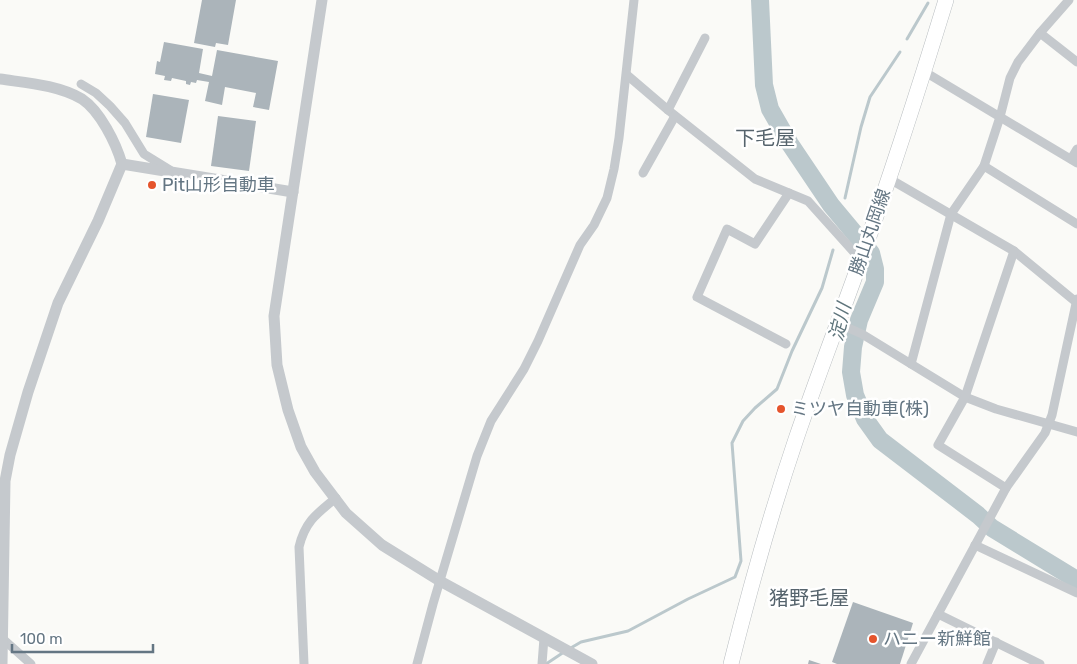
<svg xmlns="http://www.w3.org/2000/svg" width="1077" height="664" font-family="Rubik,'Noto Sans JP',sans-serif">
	<style>
		.lines { fill: none; stroke-linecap: round; stroke-linejoin: round }
		.stream { stroke: #bbc8cc; stroke-width: 3 }
		.river { stroke: #bbc8cc; stroke-width: 18 }
		.building { fill: #abb4ba }
		.primary-casing { stroke: #b8bdc0; stroke-width: 16 }
		.minor { stroke: #c5c9cd; stroke-width: 9 }
		.tertiary { stroke: #c5c9cd; stroke-width: 11 }
		.primary { stroke: #fff; stroke-width: 15 }
		.poi-dot { fill: #e5542c; stroke: #fff; stroke-width: 2 }
		.labels { text-anchor: middle; dominant-baseline: central; stroke-width: 5; stroke-linejoin: round; paint-order: stroke }
		.poi-label { font-size: 18px; fill: #647683; stroke: #fff; text-anchor: start }
		.street-label { font-size: 18px; fill: #647683; stroke: #fff }
		.water-label { font-size: 19px; font-style: italic; fill: #5f757c; stroke: #fff }
		.quarter-label { font-size: 20px; fill: #56646d; stroke: #fff }
	</style>
	<rect width="100%" height="100%" fill="#fafaf7"/>
	<g class="lines">
		<g class="stream">
			<path d="M907 39 928 3"/>
			<path d="M845 198 861 127 870 97 900 52"/>
			<path d="M569 649 581 642 628 631 688 599 735 577 741 561 732 443 743 421 755 408 777 389 792 351 822 288 833 250"/>
			<path d="M546 664 564 652"/>
		</g>
		<path class="river" d="M760 0 764 85 770 109 790 144 831 205 871 253 875 269V282L859 320 853 347 851 372 855 395 865 419 880 440 978 515 992 528 1077 580"/>
	</g>
	<g class="building">
		<path d="M202 0H236L228 45 216 43 215 47 194 43Z"/>
		<path d="M164 42 203 49 199 73 212 76 217 50 278 61 269 110 253 107 256 93 225 87 222 105 205 101 209 82 197 80 196 83 191 82 190 85 186 84V81L172 78 171 81 164 80 165 76 155 74 157 61 160 62Z"/>
		<path d="M153 94 189 100 181 143 146 137Z"/>
		<path d="M218 116 256 121 249 171 211 166Z"/>
		<path d="M853 602 913 623 900 664H837L832 662Z"/>
		<path d="M809 660 821 664H808Z"/>
	</g>
	<g class="lines">
		<defs>
			<path id="primary" d="M731 664C750 588 771 513 796 439 816 380 839 321 860 262 891 175 919 88 946 0"/>
		</defs>
		<use href="#primary" class="primary-casing"/>
		<g class="minor">
			<path d="M1040 33 1077 62"/>
			<path d="M925 72 1077 163"/>
			<path d="M627 75 668 110 755 179 808 201 861 260"/>
			<path d="M81 84 96 93 110 106 125 123 144 154 170 170"/>
			<path d="M668 110 705 38"/>
			<path d="M1071 159 1077 149"/>
			<path d="M984 166 1077 224"/>
			<path d="M643 173 675 116"/>
			<path d="M888 178 1014 251 1076 302"/>
			<path d="M837 323 862 334 965 397 996 409 1077 432"/>
			<path d="M786 344 697 297 727 229 755 244 789 193"/>
			<path d="M911 364 951 214 984 166 1000 117 1010 78 1018 62 1040 33 1069 0"/>
			<path d="M1006 488 938 445 965 397 1014 251"/>
			<path d="M975 545 1077 593"/>
			<path d="M938 614 1040 664"/>
			<path d="M3 639 31 664"/>
			<path d="M304 664 299 547C305 522 316 514 336 498"/>
			<path d="M417 664 433 604 477 456 491 421 524 369 538 341 580 245 594 225 607 198 614 169 619 138 634 0"/>
			<path d="M542 664 544 638"/>
			<path d="M911 664 1006 488 1045 433 1052 415 1077 299"/>
			<path d="M987 664 996 642"/>
		</g>
		<g class="tertiary">
			<path d="M322 0 274 316 277 365 288 410 301 447 315 472 346 513 382 545 440 581 592 664"/>
			<path d="M0 79C27 83 58 85 82 99 100 111 116 143 122 164L98 221 58 303 28 392 10 455 5 481 2 664"/>
			<path d="M122 164 293 192"/>
		</g>
		<use href="#primary" class="primary"/>
	</g>
	<g class="poi-dot">
		<circle cx="152" cy="185" r="5"/>
		<circle cx="781" cy="409" r="5"/>
		<circle cx="873" cy="639" r="5"/>
	</g>
	<g class="labels">
		<g class="poi-label">
			<text x="162" y="185">Pit山形自動車</text>
			<text x="791" y="409">ミツヤ自動車(株)</text>
			<text x="883" y="639">ハニー新鮮館</text>
		</g>
		<g class="street-label">
			<text transform="translate(870 232) rotate(-71)">勝山丸岡線</text>
		</g>
		<g class="water-label">
			<text transform="translate(840 322) rotate(-76)">淀川</text>
		</g>
		<g class="quarter-label">
			<text x="765" y="138">下毛屋</text>
			<text x="809" y="598">猪野毛屋</text>
		</g>
	</g>
	<path d="M12 644v8h141v-8" fill="none" stroke="#647683" stroke-width="2.5"/>
	<text x="20" y="644" font-size="15" fill="#647683" stroke="#ffffff" stroke-width="4" paint-order="stroke">100 m</text>
</svg>
